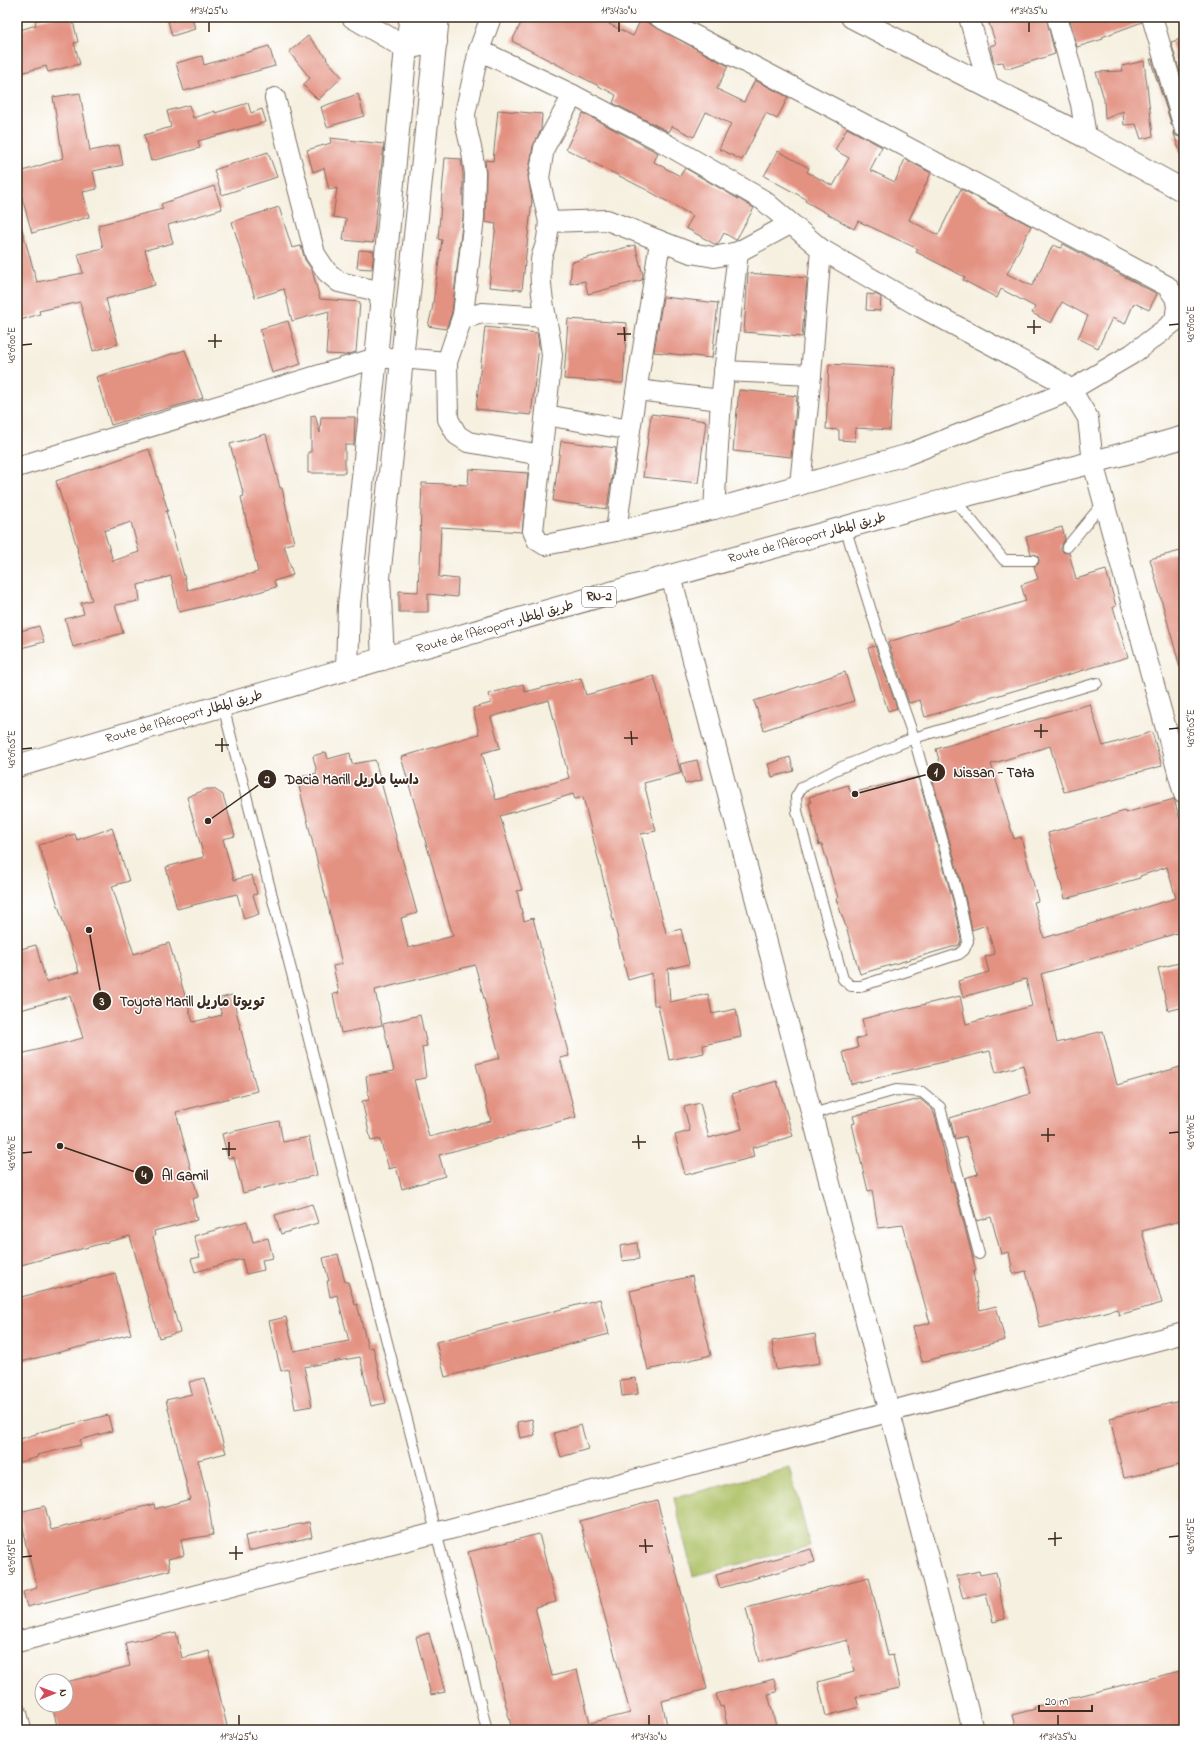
<svg xmlns="http://www.w3.org/2000/svg" width="1201" height="1747" font-family="'Indie Flower','Playpen Sans Arabic',sans-serif">
	<style>
		.green { fill: #acbf62; stroke: #747440 }
		.building { fill: #e39181; fill-rule: evenodd }
		.lines { fill: none; stroke-linecap: round; stroke-linejoin: round }
		.service-casing { stroke: #7c6f62; stroke-width: 12 }
		.minor-casing { stroke: #7c6f62; stroke-width: 22 }
		.tertiary-casing { stroke: #7c6f62; stroke-width: 24 }
		.secondary-casing { stroke: #7c6f62; stroke-width: 24 }
		.primary-casing { stroke: #7c6f62; stroke-width: 24 }
		.service { stroke: #fff; stroke-width: 10 }
		.minor { stroke: #fff; stroke-width: 20 }
		.tertiary { stroke: #fff; stroke-width: 22 }
		.secondary { stroke: #fff; stroke-width: 22 }
		.primary { stroke: #fff; stroke-width: 22 }
		.ticks { fill: none; stroke: #3b2a1e; stroke-width: 1.5 }
		.labels { text-anchor: middle; dominant-baseline: central; stroke-width: 3; stroke-linejoin: round; paint-order: stroke }
		.shield { fill: #fff; stroke: #766a62; stroke-width: 1 }
		.shield-label { font-size: 12px; font-weight: bold; fill: #3b2a1e }
		.street-label { font-size: 13px; fill: #3b2a1e; stroke: #fff }
		.leader { fill: none; stroke: #3b2a1e; stroke-width: 1.5 }
		.callout-dot { fill: #3b2a1e; stroke: #fff; stroke-width: 1.5 }
		.mark-label { font-size: 12px; text-anchor: middle; font-weight: bold; fill: #fff }
		.callout-label { font-size: 14px; text-anchor: middle; font-weight: bold; fill: #3b2a1e; stroke: #fff; stroke-width: 3; stroke-linejoin: round; paint-order: stroke }
		.neatline { fill: none; stroke: #3b2a1e; stroke-width: 1.5 }
		.ticks-label { font-size: 10px; text-anchor: middle; fill: #3b2a1e }
	</style>
	<rect width="100%" height="100%" fill="#fff"/>
	<filter id="ink" filterUnits="userSpaceOnUse"><feTurbulence type="fractalNoise" baseFrequency=".025" numOctaves="2"/><feDisplacementMap in="SourceGraphic" scale="8" xChannelSelector="R" yChannelSelector="G"/><feConvolveMatrix kernelMatrix="1 2 1 2 8 2 1 2 1" color-interpolation-filters="sRGB"/></filter>
	<filter id="wash" filterUnits="userSpaceOnUse"><feTurbulence type="fractalNoise" baseFrequency=".012" numOctaves="4" result="noise"/><feDisplacementMap in="SourceGraphic" scale="16" xChannelSelector="R" yChannelSelector="G"/><feGaussianBlur stdDeviation="0.9" result="paint"/><feColorMatrix in="noise" values="0 0 0 0 0 0 0 0 0 0 0 0 0 0 0 0 0 1.4 0 .05"/><feComposite in="paint" operator="in"/></filter>
	<g filter="url(#wash)">
		<rect width="100%" height="100%" fill="#f6f0e0"/>
		<path class="green" d="M790 1468 810 1546 693 1576 674 1498Z"/>
		<g id="blocks">
			<g class="building">
				<path d="M52 17H72L78 42 74 43 80 64 48 72 46 66 17 74V31L36 25 35 21Z"/>
				<path d="M167 17H192L195 29 172 36Z"/>
				<path d="M524 17H612L609 24 633 36 641 19 728 66 717 89 744 102 755 80 788 97 777 119 766 113 742 160 719 149 731 124 706 112 694 137 672 126 669 132 613 103 616 95 512 41Z"/>
				<path d="M987 17H1046L1055 54 1011 68H1005L1003 62 994 63 990 46 996 44Z"/>
				<path d="M1069 17H1141L1142 22 1102 37 1103 39 1077 47Z"/>
				<path d="M308 36 327 58 326 59 342 77 318 100 303 85 310 78 289 52Z"/>
				<path d="M1184 38V86L1171 42Z"/>
				<path d="M269 46 275 66 184 91 176 63 202 56 204 65Z"/>
				<path d="M1150 59H1152L1172 126Z"/>
				<path d="M1144 61 1153 136 1141 139 1136 124 1124 125 1123 111 1105 119 1104 99 1096 72 1123 71 1122 66Z"/>
				<path d="M80 93 90 151 119 145 123 165 93 171 97 189 83 192 89 217 32 233 17 180V173L63 158 53 97Z"/>
				<path d="M358 94 364 116 327 127 321 107Z"/>
				<path d="M248 103 251 113 262 109 266 122 198 141 200 148 151 161 144 135 171 127 167 111 189 105 193 118 215 111V113Z"/>
				<path d="M498 110 542 114 541 130 533 146 528 176 532 200 522 290 489 287 496 224 485 222 486 173 485 160 493 161Z"/>
				<path d="M583 113 658 153 654 162 680 176 685 168 754 208 736 240 724 233 718 244 716 245 686 228 693 216 645 189 566 149Z"/>
				<path d="M847 128 882 147 870 170 895 182 905 159 931 173 909 220 938 235 961 189 1031 226 1007 274 1032 286 1053 245 1061 248 1063 244 1157 294 1149 310 1134 303 1125 324 1112 318 1098 348 1078 338 1088 316 1062 302 1051 323 1032 313 1035 307 1001 289 997 298 963 280 965 277 916 252 918 249 858 221 854 229 805 201 806 199 764 176 778 151 809 168 807 172 833 186 849 158 835 150Z"/>
				<path d="M1173 131 1176 136 1184 138V154L1181 155Z"/>
				<path d="M330 138 384 144 373 243 343 240 346 219 333 217 337 188 329 190 324 168 313 172 307 150 331 143Z"/>
				<path d="M268 152 277 177 222 195 214 170Z"/>
				<path d="M445 158 461 159 463 174V216L452 312 446 329 428 326 432 310 442 240 438 239Z"/>
				<path d="M214 186 222 209 168 225 173 243 145 250 155 285 106 299 118 344 93 351 80 302 39 311 40 314 17 321V227L21 226 37 282 83 273 78 254 103 248 98 225 163 209 161 204Z"/>
				<path d="M279 207 292 248 301 246 305 260 312 270 320 299 360 302 356 352 346 355 326 354 329 311 292 321 284 289 255 298 232 222Z"/>
				<path d="M635 245 643 275 642 280 588 294 585 281 570 284 572 262Z"/>
				<path d="M359 250 374 251 372 269 357 268Z"/>
				<path d="M748 273 807 278 802 337 744 332Z"/>
				<path d="M867 294 877 295 881 297 880 311 866 310Z"/>
				<path d="M663 297 718 303 712 358 654 352Z"/>
				<path d="M568 319 627 323 623 383 564 379Z"/>
				<path d="M288 321 301 364 272 373 260 329Z"/>
				<path d="M485 327 537 333 539 346 531 415 476 409Z"/>
				<path d="M185 350 203 398 111 425 96 377Z"/>
				<path d="M829 364 894 368 890 430 856 428 855 441 839 440V430L826 429Z"/>
				<path d="M739 390 797 396 791 457 733 451Z"/>
				<path d="M651 414 706 421 698 483 643 477Z"/>
				<path d="M315 415 320 433 321 417H355L354 445H345V473H308V452H311V416Z"/>
				<path d="M266 434 280 488H282L294 543 284 545 293 575 274 581 276 587 231 600 179 612 171 576 138 585 140 601 115 605 123 633 73 647 65 619 84 614 81 603 92 600 77 550H78L56 481 149 449 168 511H166L188 590 258 572 241 497 244 496 230 444ZM131 522 139 552 113 561 104 531Z"/>
				<path d="M561 441 616 448 607 509 553 501Z"/>
				<path d="M469 469 528 473 522 532 441 527 439 577 458 579 457 597 428 594V612H399V591L418 592 422 483 468 485Z"/>
				<path d="M1062 527 1065 539 1061 546V549L1063 552 1069 553 1076 579 1106 570 1116 606 1113 607 1128 657 925 717 920 700 909 703 888 642 1026 601 1021 585 1038 579 1034 566 1038 564 1039 560 1037 555 1031 554 1026 537Z"/>
				<path d="M1184 550V666L1180 667 1150 559Z"/>
				<path d="M39 626 44 642 17 649V632Z"/>
				<path d="M875 646 897 708 888 711 868 648Z"/>
				<path d="M845 672 854 701 764 730 754 701Z"/>
				<path d="M654 676 681 773 644 783 656 831 641 834 666 933 681 929 689 964 668 969 670 1002 708 994 712 1014 736 1009 741 1037 703 1045 704 1053 669 1060 658 1005H654L652 973 628 980 583 797 575 799 573 794 500 816 522 890 517 891 524 921 533 918 569 1056 560 1058 576 1117 439 1155 445 1176 402 1189 396 1167 389 1169 380 1139 371 1141 362 1101 369 1100 366 1076 394 1071 383 1024 420 1015 427 1046 422 1047 426 1078 414 1080 429 1137 491 1121 476 1064 500 1058 475 965 375 990 382 1025 341 1033 333 994 339 993 333 966 342 964 297 778 317 773 313 756 326 752 328 759 350 753 352 764 375 760 417 913 401 918 408 948 453 936 401 757 479 734 473 708 491 703 488 694 523 684 525 692 581 678 586 695ZM549 700 569 778 496 800 482 753 500 748 491 717Z"/>
				<path d="M1090 704 1103 746 1152 732 1162 766 1064 792 1050 746 991 764 1014 839 1021 837 1038 901 1034 902 1044 938 1176 898 1167 867 1140 876V878L1065 899 1048 833 1125 811V813L1174 799 1184 834V931L1041 974 1057 1043 1103 1031 1117 1085 1184 1066V1220L1142 1231 1162 1303 1119 1315 1117 1309 1040 1328 1026 1271 1013 1274 1009 1252 1001 1254 991 1217 977 1221 965 1178 978 1174 966 1136 955 1139 950 1118 1030 1094 1023 1065 996 1073 990 1051 851 1084 843 1052 858 1048 856 1039 866 1036 862 1019 960 996 966 1024 1032 1006 1026 979 963 997 958 981 989 972 985 957 995 954 986 925 972 930 965 897 931 774 942 771 936 749Z"/>
				<path d="M790 757 794 771 772 777 768 764Z"/>
				<path d="M697 760 702 780 685 784 680 764Z"/>
				<path d="M918 777 953 901 961 940 959 945 860 974 846 927 836 899 838 898 822 844 819 845 809 803H811L809 797 848 785 851 793Z"/>
				<path d="M207 789H214L223 795 235 836 223 839 234 880 252 875 257 894 253 895 259 914 244 919 237 894 177 909 166 867 204 857 187 797Z"/>
				<path d="M112 828 129 881 112 886 134 954 169 943 193 1022 222 1015 217 999 232 995 257 1091 176 1112 198 1197 192 1199 197 1220 154 1231 155 1236 153 1237 180 1332 159 1338 130 1236 17 1266V1055L83 1038 70 996 17 1011V950L36 945 46 982 79 972 39 845 75 834 77 840Z"/>
				<path d="M1184 962V1007L1168 1011 1158 968Z"/>
				<path d="M777 1081 793 1136 752 1148 754 1157 685 1175 675 1135 690 1131 684 1107 700 1103 709 1138 742 1129 732 1094Z"/>
				<path d="M920 1099 933 1110 937 1122 951 1182 953 1181 976 1271 973 1272 980 1310 996 1306 1005 1340 922 1362 913 1327 930 1323 903 1225 878 1228 872 1190 868 1191 852 1124 855 1123 853 1116Z"/>
				<path d="M279 1121 283 1142 309 1137 317 1175 243 1193 234 1157 228 1158 222 1134Z"/>
				<path d="M312 1204 318 1223 281 1234 275 1215Z"/>
				<path d="M247 1221 253 1242 268 1238 273 1258 262 1260 264 1270 246 1274 242 1259 195 1272 191 1259 200 1257 194 1236Z"/>
				<path d="M637 1243 639 1259 622 1261 620 1246Z"/>
				<path d="M338 1254 345 1282H348L355 1305 357 1304 368 1348 373 1347 386 1403 371 1406 360 1357 304 1367 312 1406 295 1409 288 1369 281 1371 269 1321 286 1317 294 1351 349 1341 337 1295 330 1297 327 1281H329L323 1258Z"/>
				<path d="M115 1273 131 1334 17 1363V1298Z"/>
				<path d="M692 1276 711 1355 648 1370 630 1291Z"/>
				<path d="M600 1299 609 1334 445 1377 436 1342Z"/>
				<path d="M815 1334 820 1363 776 1370 772 1341Z"/>
				<path d="M204 1378 226 1453 198 1460 208 1500 213 1535 181 1540 184 1555 168 1559 170 1570 27 1607 23 1592 37 1588 24 1537 25 1536 19 1512 45 1506 51 1530 154 1504 155 1509 190 1499 166 1400 192 1394 189 1382Z"/>
				<path d="M636 1378 638 1394 622 1396 620 1380Z"/>
				<path d="M1184 1400V1464L1124 1478 1110 1418Z"/>
				<path d="M108 1415 112 1431 80 1440 81 1445 37 1455 38 1457 17 1463V1440L36 1434V1433Z"/>
				<path d="M532 1419 535 1435 520 1438 517 1422Z"/>
				<path d="M581 1425 588 1449 561 1457 554 1433Z"/>
				<path d="M657 1500 707 1689 662 1701 668 1730H512L468 1552 539 1534 556 1602 535 1607 552 1676 577 1670 590 1723 630 1713 580 1521Z"/>
				<path d="M309 1522 312 1537 248 1551 245 1536Z"/>
				<path d="M811 1549 815 1562 720 1588 716 1575Z"/>
				<path d="M979 1571 980 1575 996 1572 1005 1619 993 1622 986 1593 963 1599 957 1576Z"/>
				<path d="M869 1577 888 1656 893 1655 900 1688 856 1697 859 1707 826 1716 818 1682 854 1672 848 1640 759 1662 746 1608Z"/>
				<path d="M176 1632 182 1658 209 1651 228 1730H58L52 1705H66V1682L130 1666 125 1643Z"/>
				<path d="M429 1633 445 1692 431 1695 416 1637Z"/>
				<path d="M1184 1670V1730H1016L1012 1715 1035 1709 1034 1707Z"/>
				<path d="M774 1679 777 1692 768 1694 777 1730H728L723 1706 720 1707 716 1694Z"/>
			</g>
		</g>
	</g>
	<g filter="url(#ink)">
		<use href="#blocks" fill-opacity="0" stroke="#7c6f62" stroke-width="1"/>
		<g class="lines">
			<defs>
				<g id="service">
					<path d="M954 499 1004 560H1033"/>
					<path d="M845 527 882 646 914 738 959 899 968 941 964 950 959 954 861 986H851L843 979 797 811 796 797 802 787 837 769 914 738 1097 683"/>
					<path d="M1067 547 1104 502"/>
					<path d="M223 706 487 1730"/>
					<path d="M812 1114 896 1090 922 1092 940 1107 979 1254"/>
				</g>
				<g id="minor">
					<path d="M659 17 858 121 1167 286 1175 297 1177 306 1175 321 1160 333 1132 354 1071 390 1047 400 906 455 714 509 616 531 545 545 537 540 533 531 552 355C549 324 538 293 541 261 541 255 545 249 546 243 548 236 548 229 549 222L607 220 691 253 714 257 738 252 790 224"/>
					<path d="M969 17 989 88"/>
					<path d="M1057 17 1081 104 1086 137"/>
					<path d="M1152 17 1184 127"/>
					<path d="M479 50 491 17"/>
					<path d="M275 98 315 254 327 272 339 282 382 292"/>
					<path d="M549 222 539 178 544 148 573 95"/>
					<path d="M463 315 474 217 475 173 472 152 466 126 465 114 479 50 573 95 659 140 763 200 821 249 915 304 1054 378 1071 390 1088 418 1093 463 1184 794"/>
					<path d="M447 362 448 419 457 435 468 442 541 455"/>
					<path d="M724 371 811 375"/>
					<path d="M637 390 721 400"/>
					<path d="M546 415 630 430"/>
					<path d="M17 467 376 358H401L447 362 463 315 472 316 482 313 545 317"/>
					<path d="M800 485 811 375 821 249"/>
					<path d="M714 509 721 400 738 252"/>
					<path d="M616 531 630 430 660 242"/>
					<path d="M671 576 973 1730"/>
					<path d="M17 1642 435 1533 1184 1333"/>
					<path d="M17 1713 21 1730"/>
				</g>
				<g id="tertiary">
					<path d="M353 17 406 48 436 42 414 17"/>
					<path d="M852 17 1086 137 1184 191"/>
				</g>
				<g id="secondary">
					<path d="M383 659 379 578 438 17"/>
					<path d="M347 669 349 605 376 358 406 48 411 17"/>
				</g>
				<path id="primary" d="M17 766C292 685 566 604 843 528 956 496 1071 470 1184 437"/>
			</defs>
			<use href="#service" class="service-casing"/>
			<use href="#minor" class="minor-casing"/>
			<use href="#tertiary" class="tertiary-casing"/>
			<use href="#secondary" class="secondary-casing"/>
			<use href="#primary" class="primary-casing"/>
			<use href="#service" class="service"/>
			<use href="#minor" class="minor"/>
			<use href="#tertiary" class="tertiary"/>
			<use href="#secondary" class="secondary"/>
			<use href="#primary" class="primary"/>
		</g>
	</g>
	<path class="ticks" d="M209 22V32M619 22V32M1029 22V32M1034 320V334M1169 325 1179 324M624 327 625 341M1027 327H1041M215 334V348M617 334H631M208 341H222M22 345 32 344M1041 724V738M1169 729 1179 728M631 731 632 745M1034 731H1048M222 738V752M624 738H638M215 745H229M22 749 32 748M1048 1128V1142M1169 1133 1179 1132M638 1135 639 1149M1041 1135H1055M229 1142V1156M632 1142H646M222 1149H236M22 1153 32 1152M1055 1532V1546M1169 1537 1179 1536M645 1539 646 1553M1048 1539 1062 1538M236 1546V1560M639 1546H653M229 1553H243M22 1557 32 1556M239 1715V1725M649 1715V1725M1058 1715V1725"/>
	<g class="labels">
		<rect class="shield" x="582" y="587" width="34" height="20" rx="3"/>
		<g class="shield-label">
			<text x="599" y="597">RN-2</text>
		</g>
		<g class="street-label">
			<text transform="translate(807 538) rotate(-15)">Route de l'Aéroport طريق المطار</text>
			<text transform="translate(495 627) rotate(-16)">Route de l'Aéroport طريق المطار</text>
			<text transform="translate(184 717) rotate(-16)">Route de l'Aéroport طريق المطار</text>
		</g>
	</g>
	<path class="leader" d="M855 794L936 772M208 821L267 779M89 930L102 1001M60 1146L144 1175"/>
	<g class="callout-dot">
		<circle cx="855" cy="794" r="4"/>
		<circle cx="208" cy="821" r="4"/>
		<circle cx="89" cy="930" r="4"/>
		<circle cx="60" cy="1146" r="4"/>
		<circle cx="936" cy="772" r="10"/>
		<circle cx="267" cy="779" r="10"/>
		<circle cx="102" cy="1001" r="10"/>
		<circle cx="144" cy="1175" r="10"/>
	</g>
	<g class="mark-label">
		<text x="936" y="776">1</text>
		<text x="267" y="783">2</text>
		<text x="102" y="1005">3</text>
		<text x="144" y="1179">4</text>
	</g>
	<g class="callout-label">
		<text x="994" y="777">Nissan - Tata</text>
		<text x="352" y="784">Dacia Marill داسيا ماريل</text>
		<text x="192" y="1006">Toyota Marill تويوتا ماريل</text>
		<text x="185" y="1180">Al Gamil</text>
	</g>
	<rect width="1201" height="1747" fill="none" stroke="#fff" stroke-width="44"/>
	<g transform="translate(54 1693) rotate(89)"><circle r="19" fill="#ffffff" stroke="#b1aaa5"/>
	<path d="M0-3L7 15L0 10L-7 15Z" fill="#d1495b"/>
	<text y="-6" font-size="11" font-weight="bold" text-anchor="middle" fill="#3b2a1e">N</text>
	</g>
	<path d="M1039 1705v6h53v-6" fill="none" stroke="#3b2a1e" stroke-width="2"/>
	<text x="1045" y="1705" font-size="12" fill="#3b2a1e" stroke="#ffffff" stroke-width="3" paint-order="stroke">20 m</text>
	<rect x="22" y="22" width="1157" height="1703" class="neatline"/>
	<g class="ticks-label">
		<text x="209" y="14">11°34'25"N</text>
		<text x="619" y="14">11°34'30"N</text>
		<text x="1029" y="14">11°34'35"N</text>
		<text transform="translate(1190 324) rotate(-90)" y="4">43°09'00"E</text>
		<text transform="translate(11 345) rotate(-90)" y="4">43°09'00"E</text>
		<text transform="translate(1190 728) rotate(-90)" y="4">43°09'05"E</text>
		<text transform="translate(11 749) rotate(-90)" y="4">43°09'05"E</text>
		<text transform="translate(1190 1132) rotate(-90)" y="4">43°09'10"E</text>
		<text transform="translate(11 1153) rotate(-90)" y="4">43°09'10"E</text>
		<text transform="translate(1190 1536) rotate(-90)" y="4">43°09'15"E</text>
		<text transform="translate(11 1557) rotate(-90)" y="4">43°09'15"E</text>
		<text x="239" y="1740">11°34'25"N</text>
		<text x="649" y="1740">11°34'30"N</text>
		<text x="1058" y="1740">11°34'35"N</text>
	</g>
</svg>
